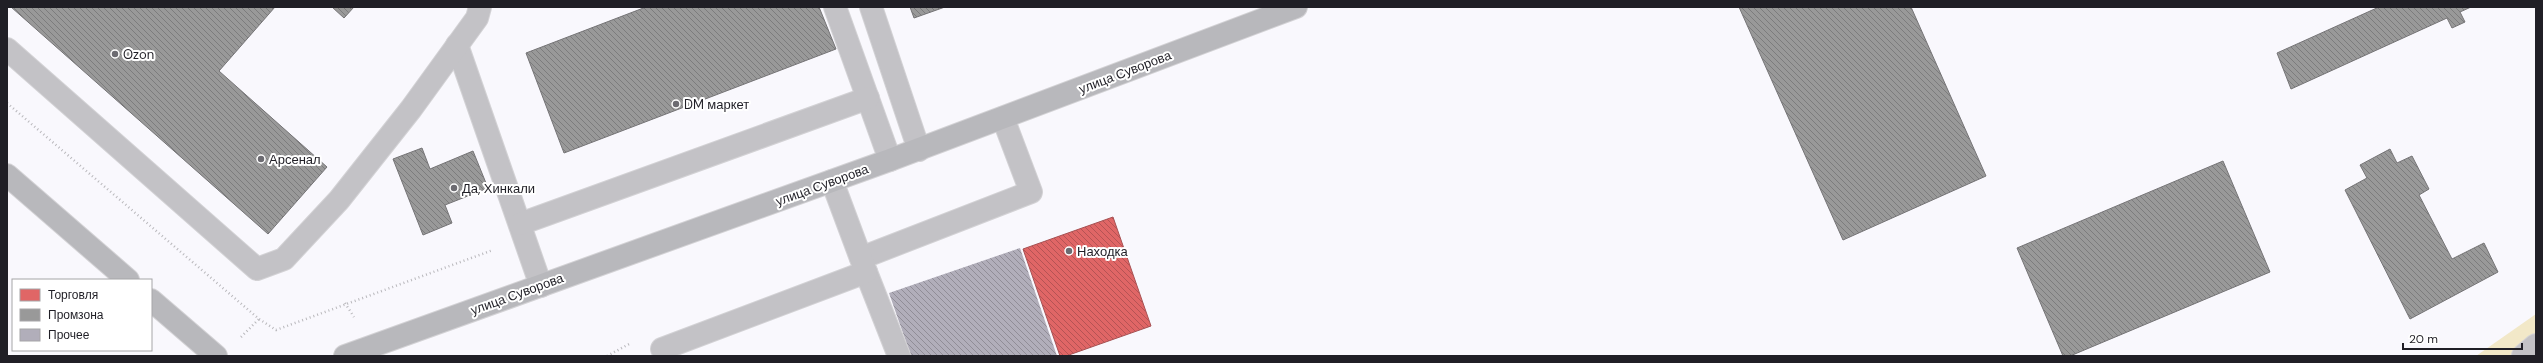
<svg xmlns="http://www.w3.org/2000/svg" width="2543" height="363" font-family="'DM Sans',sans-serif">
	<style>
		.green { fill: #f2e8c8 }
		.shops { fill: url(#shops-back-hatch); stroke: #a65153 }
		.industry { fill: url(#industry-back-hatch); stroke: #757476 }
		.building { fill: url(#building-back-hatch) }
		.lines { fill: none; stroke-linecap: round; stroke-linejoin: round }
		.lane-casing { stroke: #d3d2d5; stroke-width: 24 }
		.secondary-casing { stroke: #d3d2d5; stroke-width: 24 }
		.path { stroke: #b9b8bc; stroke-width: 2.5; stroke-dasharray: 1 3; stroke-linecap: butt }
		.lane { stroke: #c3c2c6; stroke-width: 22 }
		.secondary { stroke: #b8b8bc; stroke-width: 22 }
		.poi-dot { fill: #6c6b71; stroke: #fff; stroke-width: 1.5 }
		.labels { text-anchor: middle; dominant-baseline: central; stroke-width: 4; stroke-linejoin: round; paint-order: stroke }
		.poi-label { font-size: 13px; fill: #201f26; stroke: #fff; text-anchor: start }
		.street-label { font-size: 13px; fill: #201f26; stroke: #fff }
	</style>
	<defs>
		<pattern id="shops-back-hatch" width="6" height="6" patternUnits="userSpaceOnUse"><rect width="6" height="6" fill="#e06666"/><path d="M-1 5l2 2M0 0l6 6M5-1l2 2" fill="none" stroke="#b55354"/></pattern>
		<pattern id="industry-back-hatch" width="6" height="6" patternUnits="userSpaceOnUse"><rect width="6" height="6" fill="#999"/><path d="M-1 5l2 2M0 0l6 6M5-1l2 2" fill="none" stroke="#7c7c7d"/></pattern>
		<pattern id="building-back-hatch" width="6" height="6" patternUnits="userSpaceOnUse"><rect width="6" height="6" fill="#b1aeba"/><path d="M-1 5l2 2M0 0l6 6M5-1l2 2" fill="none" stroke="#908d97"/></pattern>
	</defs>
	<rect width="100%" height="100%" fill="#f9f8fd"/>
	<path class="green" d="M2536 314V356H2476Z"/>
	<path class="shops" d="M1113 217 1151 326 1066 356H1060L1023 249Z"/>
	<g class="industry">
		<path d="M11 7H275L219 71 327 167 268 234Z"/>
		<path d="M332 7H354L344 18Z"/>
		<path d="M646 7H819L836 49 564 153 526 53Z"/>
		<path d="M910 7H945L914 18Z"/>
		<path d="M1739 7H1911L1986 176 1843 240Z"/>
		<path d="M2379 7H2471L2460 12 2465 22 2452 28 2447 18 2291 89 2277 53Z"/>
		<path d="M422 148 430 169 473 151 488 188 445 205 452 223 423 235 393 159Z"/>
		<path d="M2390 149 2397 163 2412 156 2429 189 2419 195 2452 259 2484 243 2498 272 2410 319 2345 190 2367 178 2360 165Z"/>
		<path d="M2223 161 2270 272 2070 356H2063L2017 248Z"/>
	</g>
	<path class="building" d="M1020 248 1057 356H911L889 293Z"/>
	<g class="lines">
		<defs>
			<g id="lane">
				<path d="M835 7 890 160"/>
				<path d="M871 7 919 150"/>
				<path d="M457 45 541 286"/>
				<path d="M7 49 257 269 284 259 339 200 411 109 477 18 480 7"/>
				<path d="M520 224 868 98"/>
				<path d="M861 258 1031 192 1003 118"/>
				<path d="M866 272 899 356"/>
				<path d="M662 349 866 272 832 181"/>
				<path d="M2523 356 2536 345"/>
			</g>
			<g id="secondary">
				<path d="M7 175 128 280"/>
				<path d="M151 300 216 356"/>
				<path d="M345 356 890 160 1296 7"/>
			</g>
		</defs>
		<use href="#lane" class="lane-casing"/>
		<use href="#secondary" class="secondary-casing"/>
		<g class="path">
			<path d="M7 103 259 319 276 330 493 250"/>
			<path d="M345 303 354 317"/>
			<path d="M241 337 259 319"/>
			<path d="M607 356 631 343"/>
		</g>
		<use href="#lane" class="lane"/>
		<use href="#secondary" class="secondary"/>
	</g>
	<g class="poi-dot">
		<circle cx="115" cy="54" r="4"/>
		<circle cx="676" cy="104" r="4"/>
		<circle cx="261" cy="159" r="4"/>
		<circle cx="454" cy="188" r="4"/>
		<circle cx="1069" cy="251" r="4"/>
	</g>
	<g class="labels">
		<g class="poi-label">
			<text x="123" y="54">Ozon</text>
			<text x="684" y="104">DM маркет</text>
			<text x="269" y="159">Арсенал</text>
			<text x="462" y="188">Да, Хинкали</text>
			<text x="1077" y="251">Находка</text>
		</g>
		<g class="street-label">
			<text transform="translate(1125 72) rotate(-21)">улица Суворова</text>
			<text transform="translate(822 185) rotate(-20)">улица Суворова</text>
			<text transform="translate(517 294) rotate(-20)">улица Суворова</text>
		</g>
	</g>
	<rect width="2543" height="363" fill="none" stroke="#201f26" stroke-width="16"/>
	<rect x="12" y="279" width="140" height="72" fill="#ffffff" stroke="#a6a5a8"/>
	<rect x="20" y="289" width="20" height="12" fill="#e06666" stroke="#a6a5a8"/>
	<text x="48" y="299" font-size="12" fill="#201f26">Торговля</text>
	<rect x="20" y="309" width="20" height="12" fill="#999999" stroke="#a6a5a8"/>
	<text x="48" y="319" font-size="12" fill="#201f26">Промзона</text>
	<rect x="20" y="329" width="20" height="12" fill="#b1aeba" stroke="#a6a5a8"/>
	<text x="48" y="339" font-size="12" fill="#201f26">Прочее</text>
	<path d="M2403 343v6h119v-6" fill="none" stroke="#201f26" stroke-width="2"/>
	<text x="2409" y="343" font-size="12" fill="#201f26" stroke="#ffffff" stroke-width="3" paint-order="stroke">20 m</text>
</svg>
